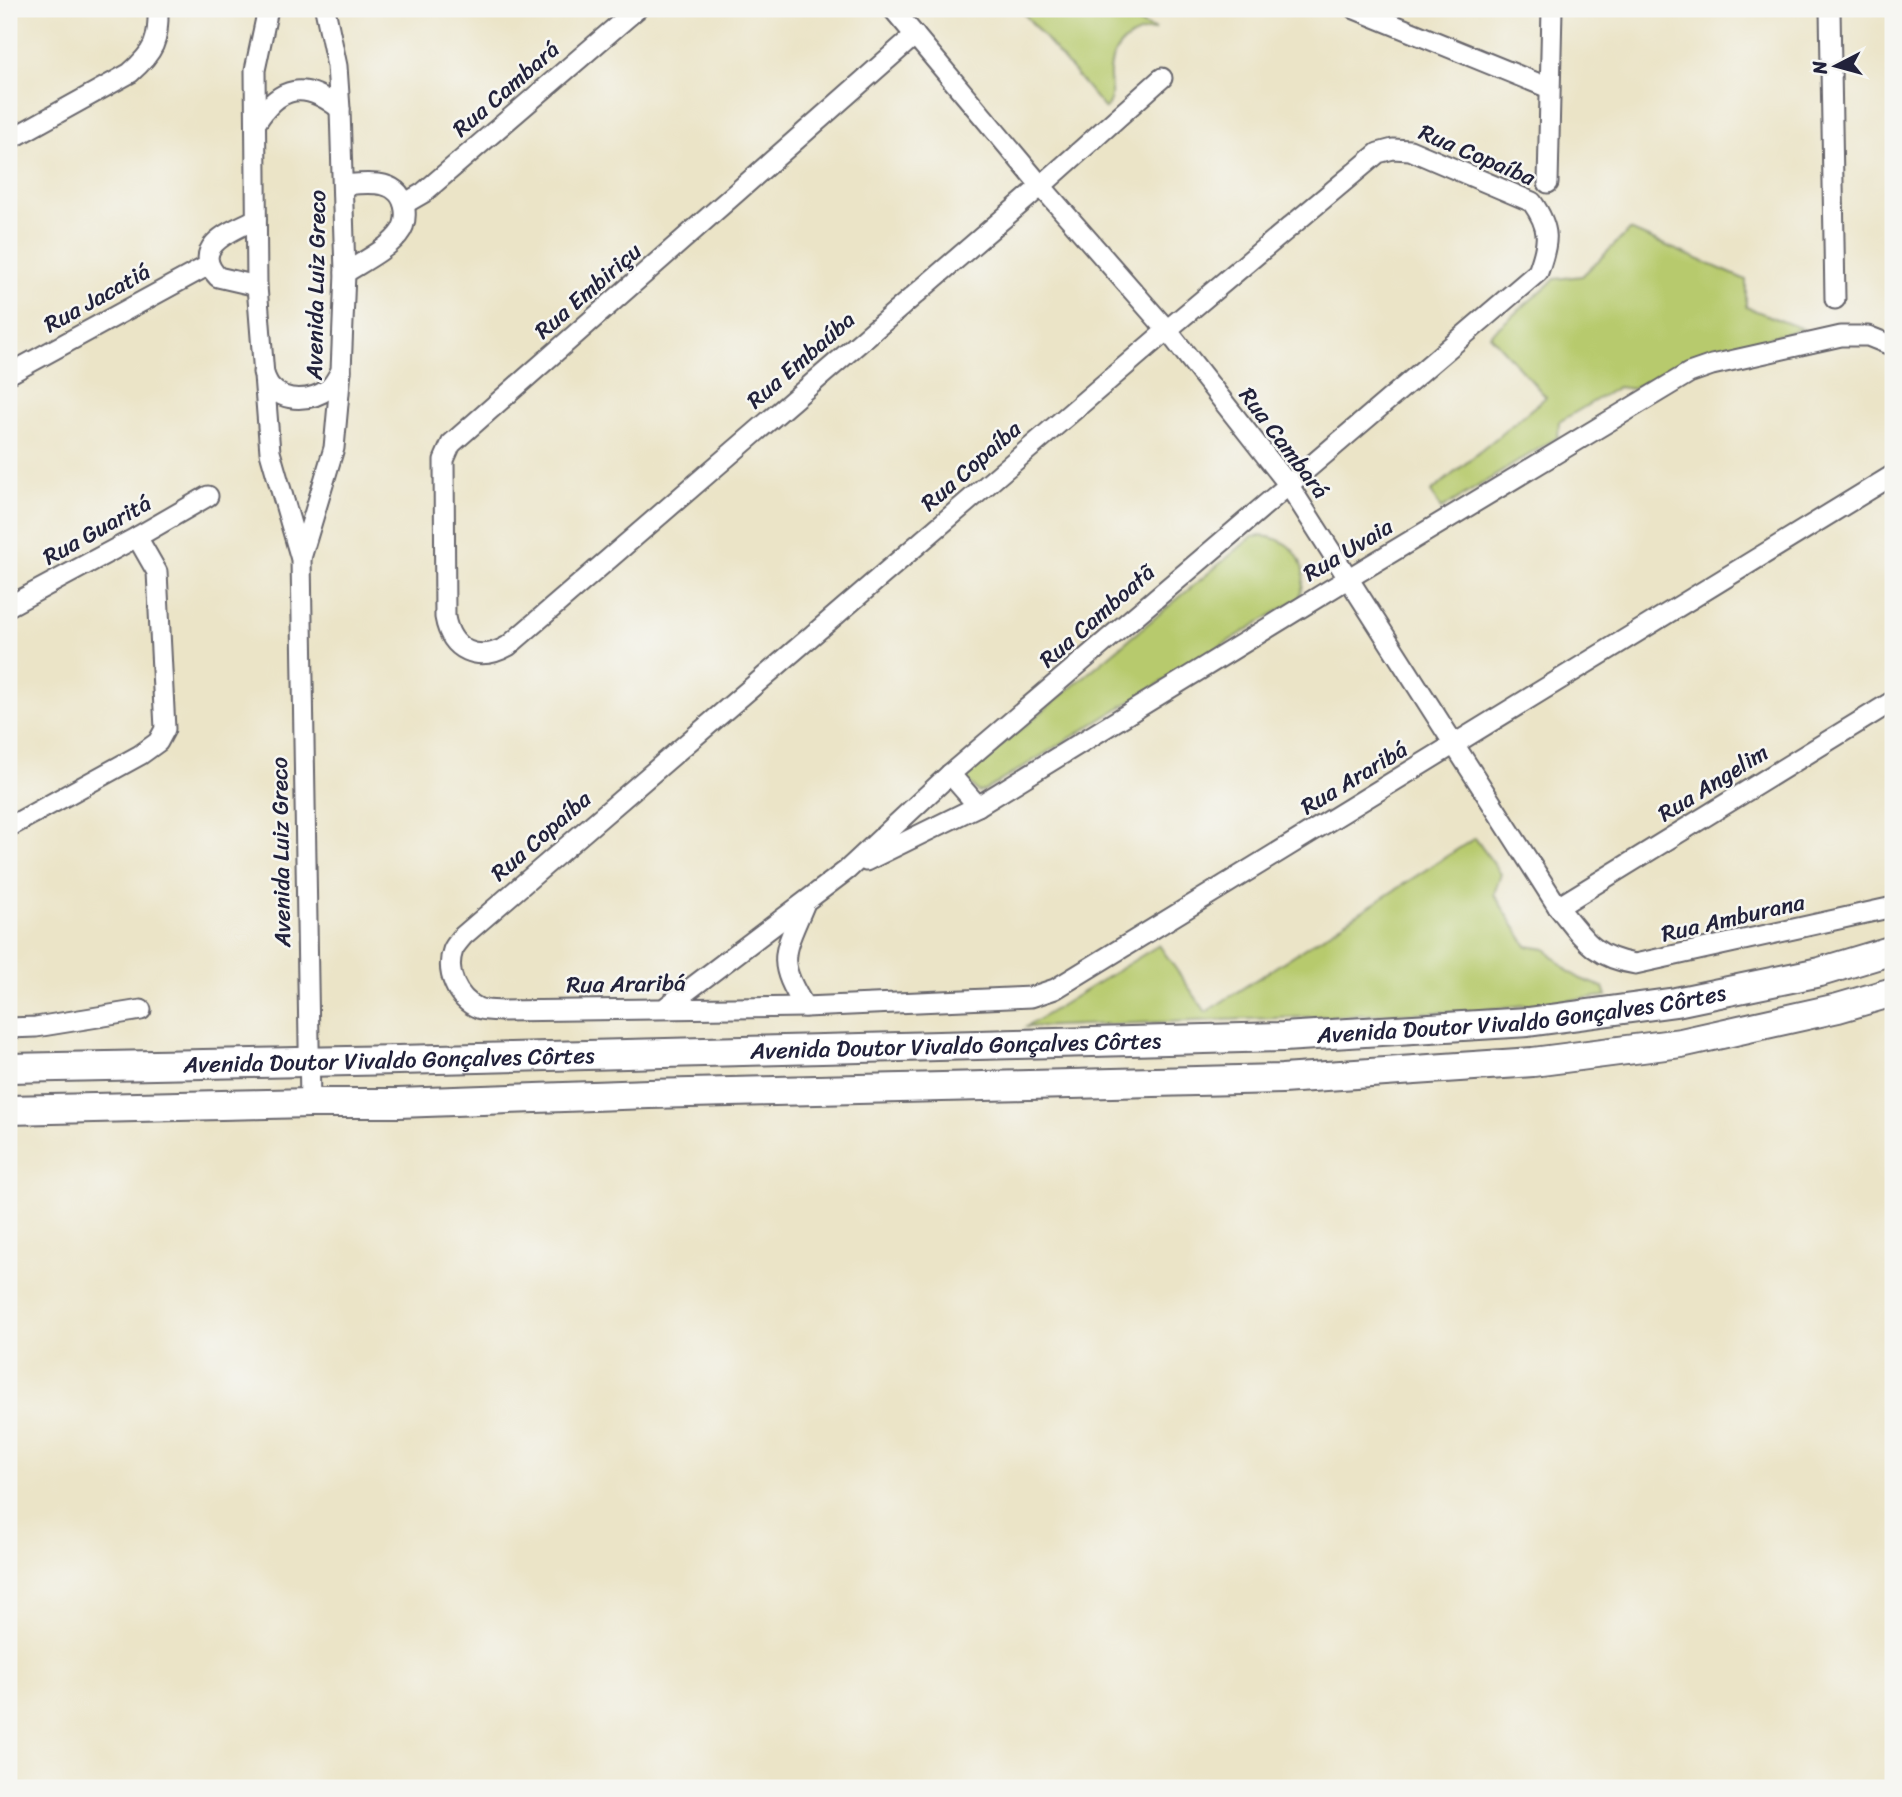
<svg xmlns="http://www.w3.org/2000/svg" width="1902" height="1797" font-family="Sriracha,sans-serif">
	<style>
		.green { fill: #b7ca6d; stroke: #6c7654; stroke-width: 2 }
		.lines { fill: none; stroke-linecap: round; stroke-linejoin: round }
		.street-casing { stroke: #68666c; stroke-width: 23 }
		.secondary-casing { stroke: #68666c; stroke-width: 32 }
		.street { stroke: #fff; stroke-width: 19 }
		.secondary { stroke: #fff; stroke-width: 28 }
		.labels { text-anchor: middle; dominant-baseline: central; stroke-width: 5; stroke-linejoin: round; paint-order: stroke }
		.street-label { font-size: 23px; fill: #22223b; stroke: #f6f6f2 }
	</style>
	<rect width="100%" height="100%" fill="#f6f6f2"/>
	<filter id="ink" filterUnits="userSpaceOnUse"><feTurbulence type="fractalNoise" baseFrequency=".0143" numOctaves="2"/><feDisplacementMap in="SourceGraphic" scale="14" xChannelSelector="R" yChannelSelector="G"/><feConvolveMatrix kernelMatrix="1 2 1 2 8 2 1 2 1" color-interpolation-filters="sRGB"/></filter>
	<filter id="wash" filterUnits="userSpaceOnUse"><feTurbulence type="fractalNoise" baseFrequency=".00686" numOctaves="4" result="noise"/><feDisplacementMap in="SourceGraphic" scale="28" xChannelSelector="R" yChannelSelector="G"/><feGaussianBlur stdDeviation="1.57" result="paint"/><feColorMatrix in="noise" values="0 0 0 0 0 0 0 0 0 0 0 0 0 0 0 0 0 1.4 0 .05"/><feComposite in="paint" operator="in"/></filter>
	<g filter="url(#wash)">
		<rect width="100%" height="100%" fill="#ebe4c7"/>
		<g class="green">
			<path d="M1020 9H1105L1156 30C1132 31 1112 45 1110 71 1109 87 1116 96 1105 109Z"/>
			<path d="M1630 230 1746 280V307L1803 329 1688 358 1633 389 1618 387 1559 422 1558 437 1441 509 1431 492 1546 397 1490 335 1555 279 1582 276Z"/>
			<path d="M1261 536C1295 539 1312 567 1299 598L984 791 978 792 966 779 967 774 1252 537Z"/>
			<path d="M1475 838 1501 874 1494 894 1527 946 1546 949 1568 971 1581 979 1603 987 1606 996 1473 1011 1026 1027 1159 945 1206 1012Z"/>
		</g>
	</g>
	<g filter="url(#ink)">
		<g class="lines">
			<defs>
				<g id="street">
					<path d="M268 9 255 70 257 286 270 452 301 559 310 1103"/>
					<path d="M893 9 1041 186 1167 330 1288 484 1558 907C1584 939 1593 957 1635 964L1893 907"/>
					<path d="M1355 9 1549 88"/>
					<path d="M1830 9 1835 299"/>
					<path d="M915 35 451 444 444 460 445 617C451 651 478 663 508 646L1041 186 1162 78"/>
					<path d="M256 123C280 85 305 81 340 109"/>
					<path d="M9 140 130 73C154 52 159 41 158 9"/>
					<path d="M1548 183 1552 9"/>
					<path d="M343 185C366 183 401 177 405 210 406 219 404 228 398 235 385 251 362 262 345 273"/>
					<path d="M404 204 423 193 637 9"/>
					<path d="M256 219C234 230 188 246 218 277L257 286"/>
					<path d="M263 372C265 376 267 383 271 387 285 403 312 401 328 389 334 385 337 377 341 371"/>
					<path d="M9 374 209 265"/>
					<path d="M301 558 334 448 341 371 345 273 340 109 337 66 325 9"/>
					<path d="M9 606 137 537 208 496"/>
					<path d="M950 774 978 806"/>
					<path d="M9 827 140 755 158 742 165 729 157 572 137 537"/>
					<path d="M866 861 978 806 1349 578 1689 373 1712 365 1841 336H1868L1893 346"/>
					<path d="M804 905C784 953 775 960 805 1007"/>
					<path d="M1558 907 1893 701"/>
					<path d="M666 1007 847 870 950 774 1538 272C1549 242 1551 229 1532 202L1410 150 1393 149 1378 153 1167 330 463 936C460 940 455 945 453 950 445 972 457 999 478 1008 485 1011 493 1010 501 1011L805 1007 1031 997 1055 989 1893 475"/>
					<path d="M9 1028 36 1027 141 1010"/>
				</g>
				<g id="secondary">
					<path id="s1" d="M9 1068 398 1060 1283 1037 1528 1022 1676 1002 1820 972 1893 950"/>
					<path d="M9 1110 310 1103H398L649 1094 1282 1079 1533 1062 1681 1043 1838 1008 1893 992"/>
				</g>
			</defs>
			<use href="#street" class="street-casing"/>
			<use href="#secondary" class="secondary-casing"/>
			<use href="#street" class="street"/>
			<use href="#secondary" class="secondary"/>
		</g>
	</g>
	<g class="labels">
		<g class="street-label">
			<text transform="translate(506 89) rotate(-41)">Rua Cambará</text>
			<text transform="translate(1477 155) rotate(23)">Rua Copaíba</text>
			<text transform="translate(316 285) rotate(-89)">Avenida Luiz Greco</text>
			<text transform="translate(588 291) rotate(-41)">Rua Embiriçu</text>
			<text transform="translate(97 298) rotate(-29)">Rua Jacatiá</text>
			<text transform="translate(801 360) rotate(-41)">Rua Embaúba</text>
			<text transform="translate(1284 443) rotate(53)">Rua Cambará</text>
			<text transform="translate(971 466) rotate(-41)">Rua Copaíba</text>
			<text transform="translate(97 530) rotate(-29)">Rua Guaritá</text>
			<text transform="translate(1348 550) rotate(-31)">Rua Uvaia</text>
			<text transform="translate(1097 616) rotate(-41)">Rua Camboatã</text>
			<text transform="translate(1354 778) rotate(-31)">Rua Araribá</text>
			<text transform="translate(1713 783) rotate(-32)">Rua Angelim</text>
			<text transform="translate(541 836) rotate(-41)">Rua Copaíba</text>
			<text transform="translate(281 852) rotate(-91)">Avenida Luiz Greco</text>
			<text transform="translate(1733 918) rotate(-13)">Rua Amburana</text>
			<text transform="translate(626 984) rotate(-1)">Rua Araribá</text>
			<text stroke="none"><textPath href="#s1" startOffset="1514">Avenida Doutor Vivaldo Gonçalves Côrtes</textPath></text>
			<text stroke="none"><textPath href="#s1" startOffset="947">Avenida Doutor Vivaldo Gonçalves Côrtes</textPath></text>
			<text stroke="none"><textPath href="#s1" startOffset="380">Avenida Doutor Vivaldo Gonçalves Côrtes</textPath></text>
		</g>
	</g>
	<rect width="1902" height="1797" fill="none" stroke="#f6f6f2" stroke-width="35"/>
	<g transform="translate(1836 66) rotate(264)" stroke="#f6f6f2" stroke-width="5" paint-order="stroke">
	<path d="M0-5L12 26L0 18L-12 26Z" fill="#22223b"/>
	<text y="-10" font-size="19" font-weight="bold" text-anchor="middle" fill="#22223b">N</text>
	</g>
</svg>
